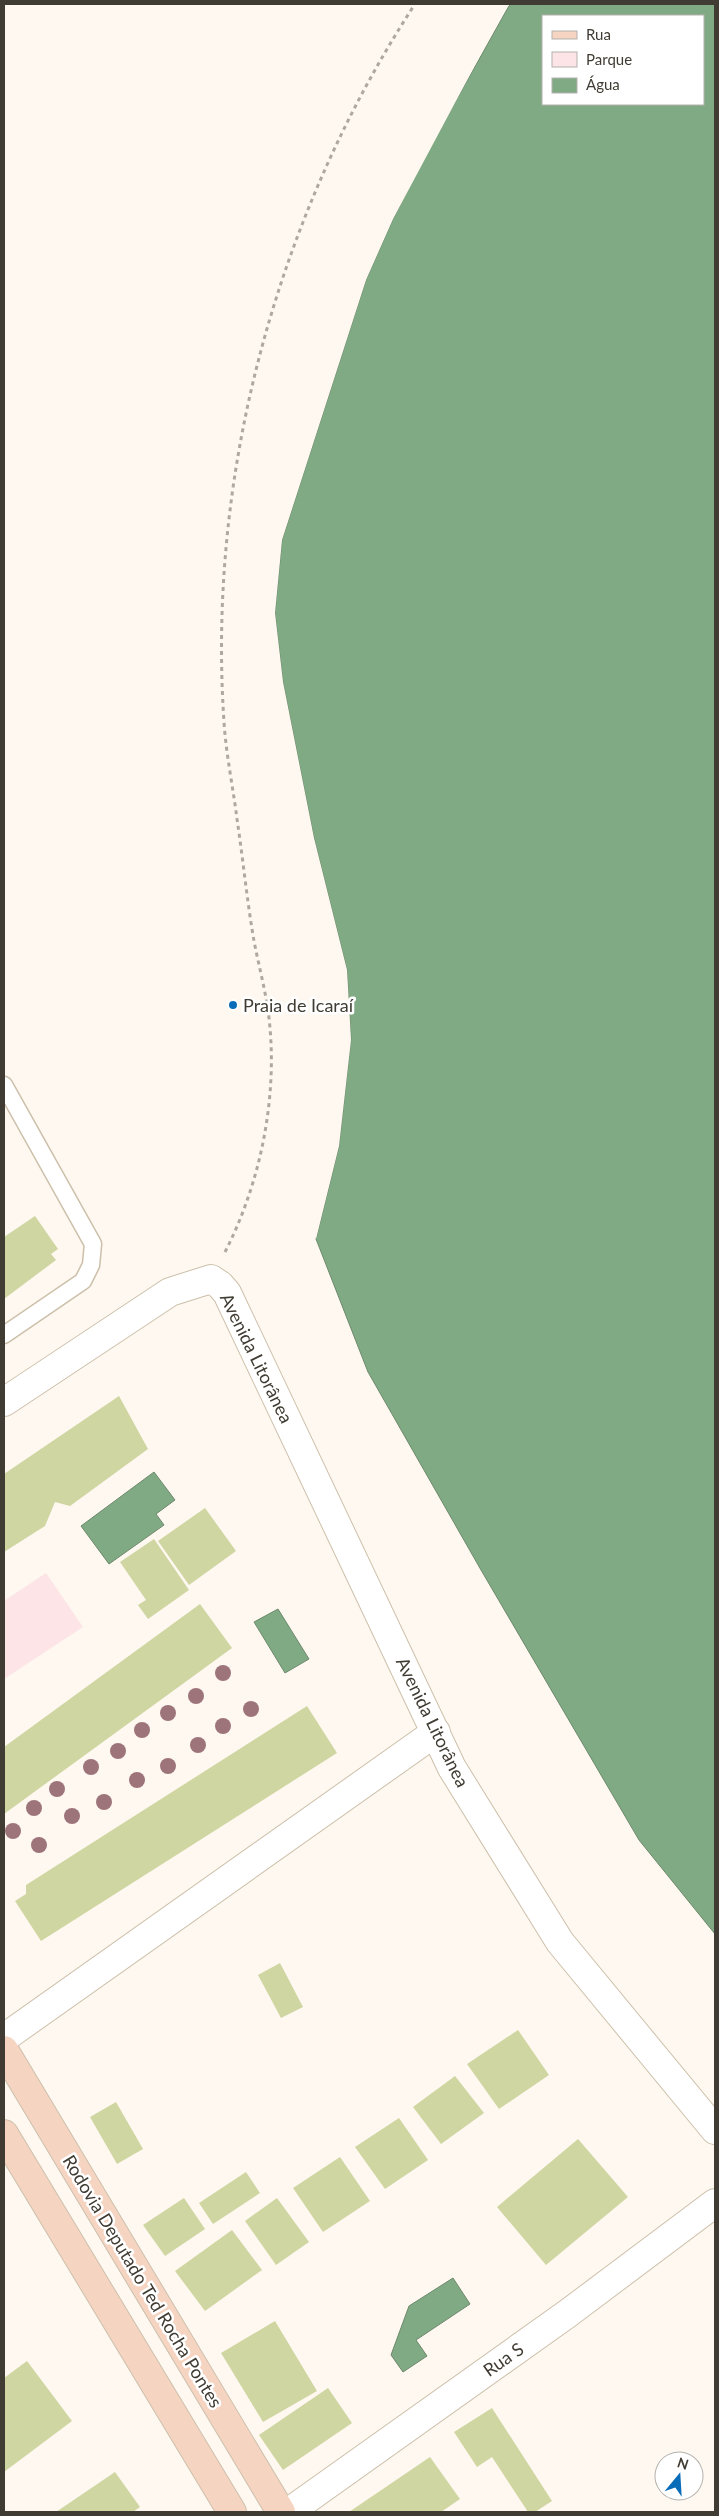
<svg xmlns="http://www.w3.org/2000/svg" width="719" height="2516" font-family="Lato,sans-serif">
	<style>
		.green { fill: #fde4e6 }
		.water { fill: #80aa84; stroke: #6d896c; fill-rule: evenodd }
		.pier { fill: #fef8f0 }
		.building { fill: #d0d6a1 }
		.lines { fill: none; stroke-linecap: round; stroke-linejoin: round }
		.service-casing { stroke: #cdc0ab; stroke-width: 19 }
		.minor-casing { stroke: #cdc0ab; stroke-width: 30 }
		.secondary-casing { stroke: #cdc0ab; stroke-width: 30 }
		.path { stroke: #aea8a0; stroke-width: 3; stroke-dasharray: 4 4; stroke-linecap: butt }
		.service { stroke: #fff; stroke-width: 16 }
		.minor { stroke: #fff; stroke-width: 28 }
		.secondary { stroke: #f6d4c2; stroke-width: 28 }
		.tree { fill: #9e747b }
		.poi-dot { fill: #096cb8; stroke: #fff; stroke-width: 2 }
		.labels { text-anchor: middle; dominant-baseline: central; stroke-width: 5; stroke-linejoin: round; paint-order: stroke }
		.poi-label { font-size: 18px; fill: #413c33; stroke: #fff; text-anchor: start }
		.street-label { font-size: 18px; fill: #413c33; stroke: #fff }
	</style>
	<rect width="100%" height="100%" fill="#fef8f0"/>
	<path class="green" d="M46 1573 83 1627 4 1679V1601Z"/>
	<g class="water">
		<path d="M510 4H715V1934L639 1840 481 1570 368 1372 316 1239 339 1146 351 1039 347 970 314 838 283 682 275 613 282 540 366 280 393 219 425 156ZM543 16H703V104H543Z"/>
		<path d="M154 1472 175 1500 156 1514 164 1525 109 1564 81 1526Z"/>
		<path d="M278 1609 309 1659 285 1673 254 1622Z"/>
		<path d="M453 2278 470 2304 416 2340 427 2356 403 2372 391 2355 409 2306Z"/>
	</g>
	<path class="pier" d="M507 4H510L504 11 393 219 366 280 282 540 275 613 283 682 314 838 347 970 351 1040 339 1146 316 1239 315 1236 337 1145 348 1039 344 970 312 839 281 682 273 613 279 540 364 279 391 218 423 155Z"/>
	<g class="building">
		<path d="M35 1216 58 1249 51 1254 56 1260 4 1299V1237Z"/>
		<path d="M119 1396 148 1449 70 1506 55 1502 45 1526 4 1552V1474Z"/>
		<path d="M205 1508 236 1551 189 1585 158 1541Z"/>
		<path d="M154 1539 189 1590 148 1619 138 1605 146 1600 120 1562Z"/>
		<path d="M200 1604 232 1648 4 1814V1747Z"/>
		<path d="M307 1706 337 1753 41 1941 15 1901 26 1894V1885Z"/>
		<path d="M280 1963 303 2007 281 2018 258 1975Z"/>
		<path d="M518 2030 549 2075 499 2109 467 2064Z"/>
		<path d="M455 2076 484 2113 441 2144 413 2107Z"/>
		<path d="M116 2102 143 2149 117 2164 90 2117Z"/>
		<path d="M399 2118 428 2160 385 2189 355 2147Z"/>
		<path d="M578 2139 628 2197 546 2265 497 2207Z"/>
		<path d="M340 2157 370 2201 323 2232 293 2188Z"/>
		<path d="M246 2172 260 2193 213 2224 199 2203Z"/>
		<path d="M184 2198 205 2229 165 2256 143 2225Z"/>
		<path d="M277 2198 309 2242 276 2265 245 2221Z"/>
		<path d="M232 2230 262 2270 205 2311 175 2271Z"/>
		<path d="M275 2321 317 2391 263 2422 221 2353Z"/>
		<path d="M27 2361 72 2421 4 2472V2378Z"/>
		<path d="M328 2388 352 2423 283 2470 259 2435Z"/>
		<path d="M492 2408 552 2501 535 2512H528L492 2457 477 2467 454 2432Z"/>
		<path d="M430 2457 460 2499 441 2512H349Z"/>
		<path d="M115 2472 140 2507 133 2512H56Z"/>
	</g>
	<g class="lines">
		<defs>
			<path id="service" d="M4 1085 93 1244 91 1265 83 1281 4 1335"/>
			<g id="minor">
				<path d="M4 1402 170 1292 211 1279 220 1285 227 1293 452 1768 560 1942 715 2130"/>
				<path d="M4 2038 436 1732"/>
				<path d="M289 2512 567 2314 715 2203"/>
			</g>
			<g id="secondary">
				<path d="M4 2050 281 2512"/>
				<path d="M4 2134 232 2512"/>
			</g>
		</defs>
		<use href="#service" class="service-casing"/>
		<use href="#minor" class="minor-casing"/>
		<use href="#secondary" class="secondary-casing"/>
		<path class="path" d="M225 1252C261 1182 278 1096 269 1018 266 992 259 967 254 941 247 901 243 859 237 819 233 787 226 754 224 722 207 471 278 214 415 4"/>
		<use href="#service" class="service"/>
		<use href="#minor" class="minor"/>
		<use href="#secondary" class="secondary"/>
	</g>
	<g class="tree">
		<circle cx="223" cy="1673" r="8"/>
		<circle cx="196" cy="1696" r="8"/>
		<circle cx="251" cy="1709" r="8"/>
		<circle cx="168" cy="1713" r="8"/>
		<circle cx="223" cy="1726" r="8"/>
		<circle cx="142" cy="1730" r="8"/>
		<circle cx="198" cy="1745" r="8"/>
		<circle cx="118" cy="1751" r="8"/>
		<circle cx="168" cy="1766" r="8"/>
		<circle cx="91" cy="1767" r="8"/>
		<circle cx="137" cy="1780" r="8"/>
		<circle cx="57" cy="1789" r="8"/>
		<circle cx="104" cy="1802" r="8"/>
		<circle cx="34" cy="1808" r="8"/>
		<circle cx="72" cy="1816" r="8"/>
		<circle cx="13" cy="1831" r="8"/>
		<circle cx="39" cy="1845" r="8"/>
	</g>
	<circle class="poi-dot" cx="233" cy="1005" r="5"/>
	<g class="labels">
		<g class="poi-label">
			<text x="243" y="1005">Praia de Icaraí</text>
		</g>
		<g class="street-label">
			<text transform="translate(257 1358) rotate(64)">Avenida Litorânea</text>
			<text transform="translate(433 1722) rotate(64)">Avenida Litorânea</text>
			<text transform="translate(143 2281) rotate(59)">Rodovia Deputado Ted Rocha Pontes</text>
			<text transform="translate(503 2359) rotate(-35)">Rua S</text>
		</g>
	</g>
	<rect width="719" height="2516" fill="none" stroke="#413c33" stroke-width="10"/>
	<rect x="542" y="15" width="162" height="90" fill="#ffffff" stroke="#b3b1ad"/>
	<rect x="552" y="31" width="25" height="8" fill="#f6d4c2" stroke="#b3b1ad"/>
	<text x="586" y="40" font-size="15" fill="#413c33">Rua</text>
	<rect x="552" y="52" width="25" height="15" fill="#fde4e6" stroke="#b3b1ad"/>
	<text x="586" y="65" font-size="15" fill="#413c33">Parque</text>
	<rect x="552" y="78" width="25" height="15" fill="#80aa84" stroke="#b3b1ad"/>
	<text x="586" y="90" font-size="15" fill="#413c33">Água</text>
	<g transform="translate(679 2476) rotate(18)"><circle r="24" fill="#ffffff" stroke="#b3b1ad"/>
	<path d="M0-4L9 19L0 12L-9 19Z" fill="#096cb8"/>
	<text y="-8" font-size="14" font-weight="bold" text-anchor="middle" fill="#413c33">N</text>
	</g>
</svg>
